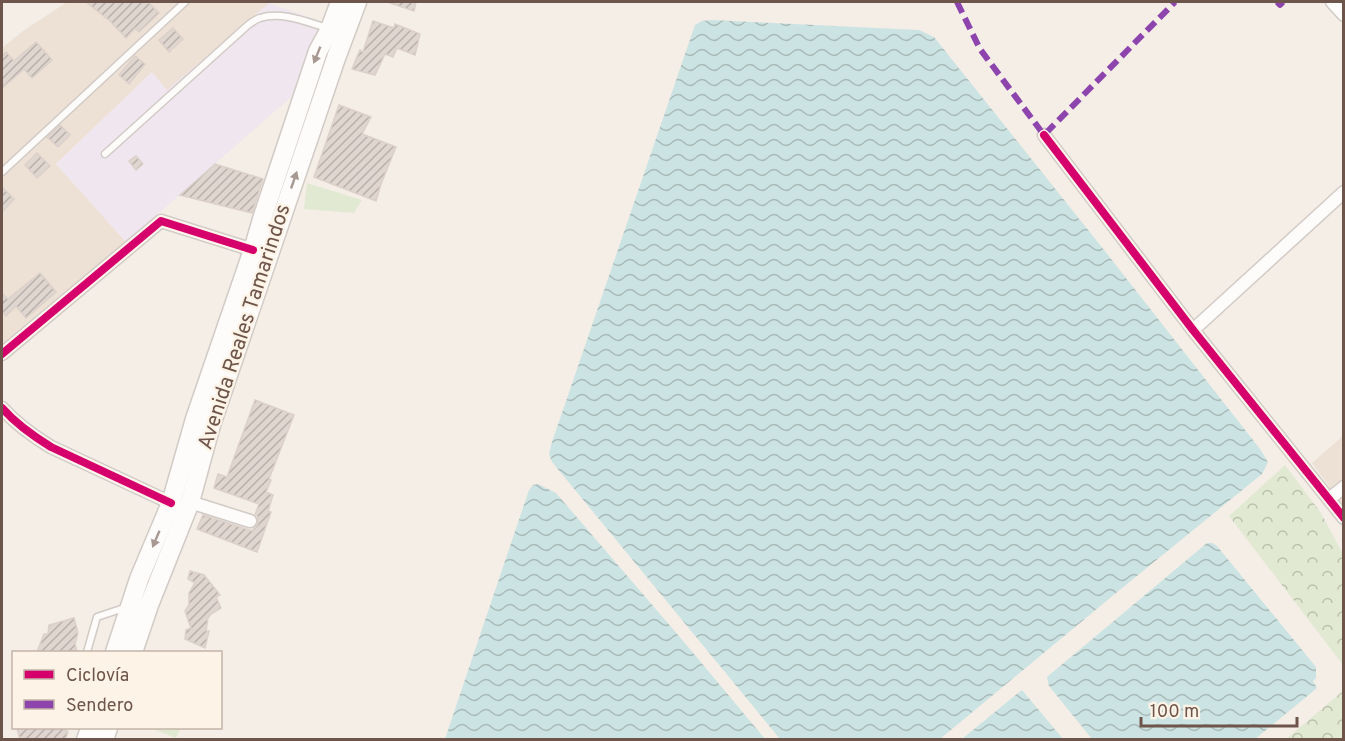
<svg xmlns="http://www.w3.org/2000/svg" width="1345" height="741" font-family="Overpass,sans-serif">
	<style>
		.residential { fill: #ede0d5 }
		.education { fill: #efe6ef }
		.grass { fill: #e2e9d3 }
		.forest { fill: url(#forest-crowns) }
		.water { fill: url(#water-waves) }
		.building { fill: url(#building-hatch); stroke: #dcd1ca; stroke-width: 1.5 }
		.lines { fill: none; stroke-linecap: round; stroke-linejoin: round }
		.service-casing { stroke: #d2cac5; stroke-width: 9 }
		.minor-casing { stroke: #d2cac5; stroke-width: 15 }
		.secondary-casing { stroke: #d2cac4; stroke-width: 21 }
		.service { stroke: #fdfcfb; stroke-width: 6 }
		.minor { stroke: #fdfcfb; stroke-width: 12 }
		.secondary { stroke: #fdfcfb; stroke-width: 18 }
		.quiet { stroke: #8e44ad; stroke-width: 6; stroke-dasharray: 12 6; stroke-linecap: butt }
		.cycleway-casing { stroke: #fdf3e7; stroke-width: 11 }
		.cycleway { stroke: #d6006c; stroke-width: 8 }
		.oneway { fill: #a79891 }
		.labels { text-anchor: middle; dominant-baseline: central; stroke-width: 4.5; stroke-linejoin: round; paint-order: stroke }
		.street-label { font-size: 21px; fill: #6e554b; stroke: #fdf3e7 }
	</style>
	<defs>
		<pattern id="forest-crowns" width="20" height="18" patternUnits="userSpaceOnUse" patternTransform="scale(1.5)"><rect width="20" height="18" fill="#e2e9d3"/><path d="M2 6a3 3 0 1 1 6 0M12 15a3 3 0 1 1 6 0" fill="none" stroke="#bbc0ad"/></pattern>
		<pattern id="water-waves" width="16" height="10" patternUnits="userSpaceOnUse" patternTransform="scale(1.5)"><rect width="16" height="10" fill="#cbe3e2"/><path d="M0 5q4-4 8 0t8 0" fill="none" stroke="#a9bbb9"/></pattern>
		<pattern id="building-hatch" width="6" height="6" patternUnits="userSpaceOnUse" patternTransform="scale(1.5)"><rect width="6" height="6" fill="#e0d6d0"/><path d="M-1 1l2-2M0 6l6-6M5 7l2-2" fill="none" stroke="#bab0ab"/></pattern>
	</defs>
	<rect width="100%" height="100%" fill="#f4eee7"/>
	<g class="residential">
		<path d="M67 2H271L167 91 152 72 56 164 126 242 2 349V48L23 31Z"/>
		<path d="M1343 436V505L1312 463Z"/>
	</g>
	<path class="education" d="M269 3 322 22 298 91 126 242 56 164 152 72 167 90Z"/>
	<g class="grass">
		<path d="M307 183 362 200 354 213 304 209Z"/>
		<path d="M150 728H181L176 738Z"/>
	</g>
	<g class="forest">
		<path d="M1285 465 1321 513 1343 554V665L1229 516Z"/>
		<path d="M1343 691V739H1286Z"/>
	</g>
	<g class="water">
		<path d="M710 20 919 30 934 37 1108 255 1260 449 1268 462 1262 474 1116 593 940 739H780L552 462 549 454 552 442 695 25 702 21Z"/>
		<path d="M538 484 556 493 684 642 765 739H445L529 490 533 485Z"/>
		<path d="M1207 543H1212L1217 546 1316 667V678L1313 681 1317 688 1255 739H1092L1049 686 1047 677Z"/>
		<path d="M1022 690 1063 739H962L1018 693Z"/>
	</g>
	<g class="building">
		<path d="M86 2H148L159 13 139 32 135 28 126 38 110 21Z"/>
		<path d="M390 2H416L414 11 390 3Z"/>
		<path d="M373 21 394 28 395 24 420 34 415 55 397 48 393 57 385 54 375 75 352 69 360 50 363 52Z"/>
		<path d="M173 28 183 39 169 52 159 40Z"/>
		<path d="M36 42 52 60 32 78 24 69 2 88V56L6 52 14 61Z"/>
		<path d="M135 56 145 64 129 84 119 75Z"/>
		<path d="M339 105 371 117 362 134 396 147 381 184 376 201 314 177Z"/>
		<path d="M60 125 70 135 58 147 47 137Z"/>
		<path d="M37 153 50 166 37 178 25 165Z"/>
		<path d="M136 156 143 164 136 170 129 161Z"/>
		<path d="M215 164 263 179 252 213 180 195Z"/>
		<path d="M2 187 14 199 2 212Z"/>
		<path d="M40 273 56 292 26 318 16 306 6 316 2 311V293L8 299Z"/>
		<path d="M255 400 294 415 269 479 271 480 266 492 273 495 268 511 271 512 257 552 197 529 203 515 252 531 258 524V519L257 515H255L259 504 214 488 218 474 227 477Z"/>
		<path d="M190 571 204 575 220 595 216 597 221 608 211 614 208 618 206 631H209L205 648 185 639 186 630 191 628 185 611 189 605V593L195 583 188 579Z"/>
		<path d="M74 618 78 633 75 644 77 651 69 652H37L44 634H48L49 625Z"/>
		<path d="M17 728H64L68 732 65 740H20Z"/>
	</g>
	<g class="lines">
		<defs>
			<g id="service">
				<path d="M105 154 248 25C252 22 256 19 260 18 281 11 307 22 327 28"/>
				<path d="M2 172 185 2"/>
				<path d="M87 652 97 617 127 607"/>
			</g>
			<g id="minor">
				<path d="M1332 2 1344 15"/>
				<path d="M1044 135 1193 330 1344 518"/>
				<path d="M1193 330 1344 192"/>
				<path d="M2 354 161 221 253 250"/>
				<path d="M2 408C16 424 33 436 51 447L171 503"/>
				<path d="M1329 499 1344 487"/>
				<path d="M190 502 250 521"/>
			</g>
			<g id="secondary">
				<path d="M115 652 139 579 171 503 195 419 253 250 263 216 318 51 330 29 340 2"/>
				<path d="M133 652 149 605 190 502 211 425 336 58 357 2"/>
				<path d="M86 740 90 728"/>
				<path d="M104 740 108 728"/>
			</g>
		</defs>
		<use href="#service" class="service-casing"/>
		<use href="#minor" class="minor-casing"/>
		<use href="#secondary" class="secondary-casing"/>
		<use href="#service" class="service"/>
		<use href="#minor" class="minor"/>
		<use href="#secondary" class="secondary"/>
		<g class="quiet">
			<path d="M957 2 980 49 1044 135 1175 2"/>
			<path d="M1277 2 1280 5 1283 2"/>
		</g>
		<defs>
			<g id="cycleway">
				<path d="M1044 135 1193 330 1344 518"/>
				<path d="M2 354 161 221 253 250"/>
				<path d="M2 408C16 424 33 436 51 447L171 503"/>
			</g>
		</defs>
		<use href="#cycleway" class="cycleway-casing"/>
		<use href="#cycleway" class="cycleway"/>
	</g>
	<defs><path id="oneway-solid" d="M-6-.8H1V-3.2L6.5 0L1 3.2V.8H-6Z" transform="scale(1.5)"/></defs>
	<g class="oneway">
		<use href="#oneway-solid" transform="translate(317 55) rotate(112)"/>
		<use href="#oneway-solid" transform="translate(294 180) rotate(-71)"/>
		<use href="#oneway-solid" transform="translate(156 539) rotate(113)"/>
	</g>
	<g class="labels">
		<g class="street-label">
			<text transform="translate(245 327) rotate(-72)">Avenida Reales Tamarindos</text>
		</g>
	</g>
	<rect width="1345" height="741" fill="none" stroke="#6e554b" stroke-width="6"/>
	<rect x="12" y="651" width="210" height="78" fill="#fdf3e7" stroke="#c4b4a9" stroke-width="1.5"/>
	<rect x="24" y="670" width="30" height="9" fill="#d6006c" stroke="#c4b4a9" stroke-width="1.5"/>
	<text x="66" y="681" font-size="18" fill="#6e554b">Ciclovía</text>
	<rect x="24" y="700" width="30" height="9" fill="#8e44ad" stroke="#c4b4a9" stroke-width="1.5"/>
	<text x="66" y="711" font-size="18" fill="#6e554b">Sendero</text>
	<path d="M1141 717v9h156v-9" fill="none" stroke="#6e554b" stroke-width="3"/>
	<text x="1150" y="717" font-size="18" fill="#6e554b" stroke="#fdf3e7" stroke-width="4.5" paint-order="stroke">100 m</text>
</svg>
